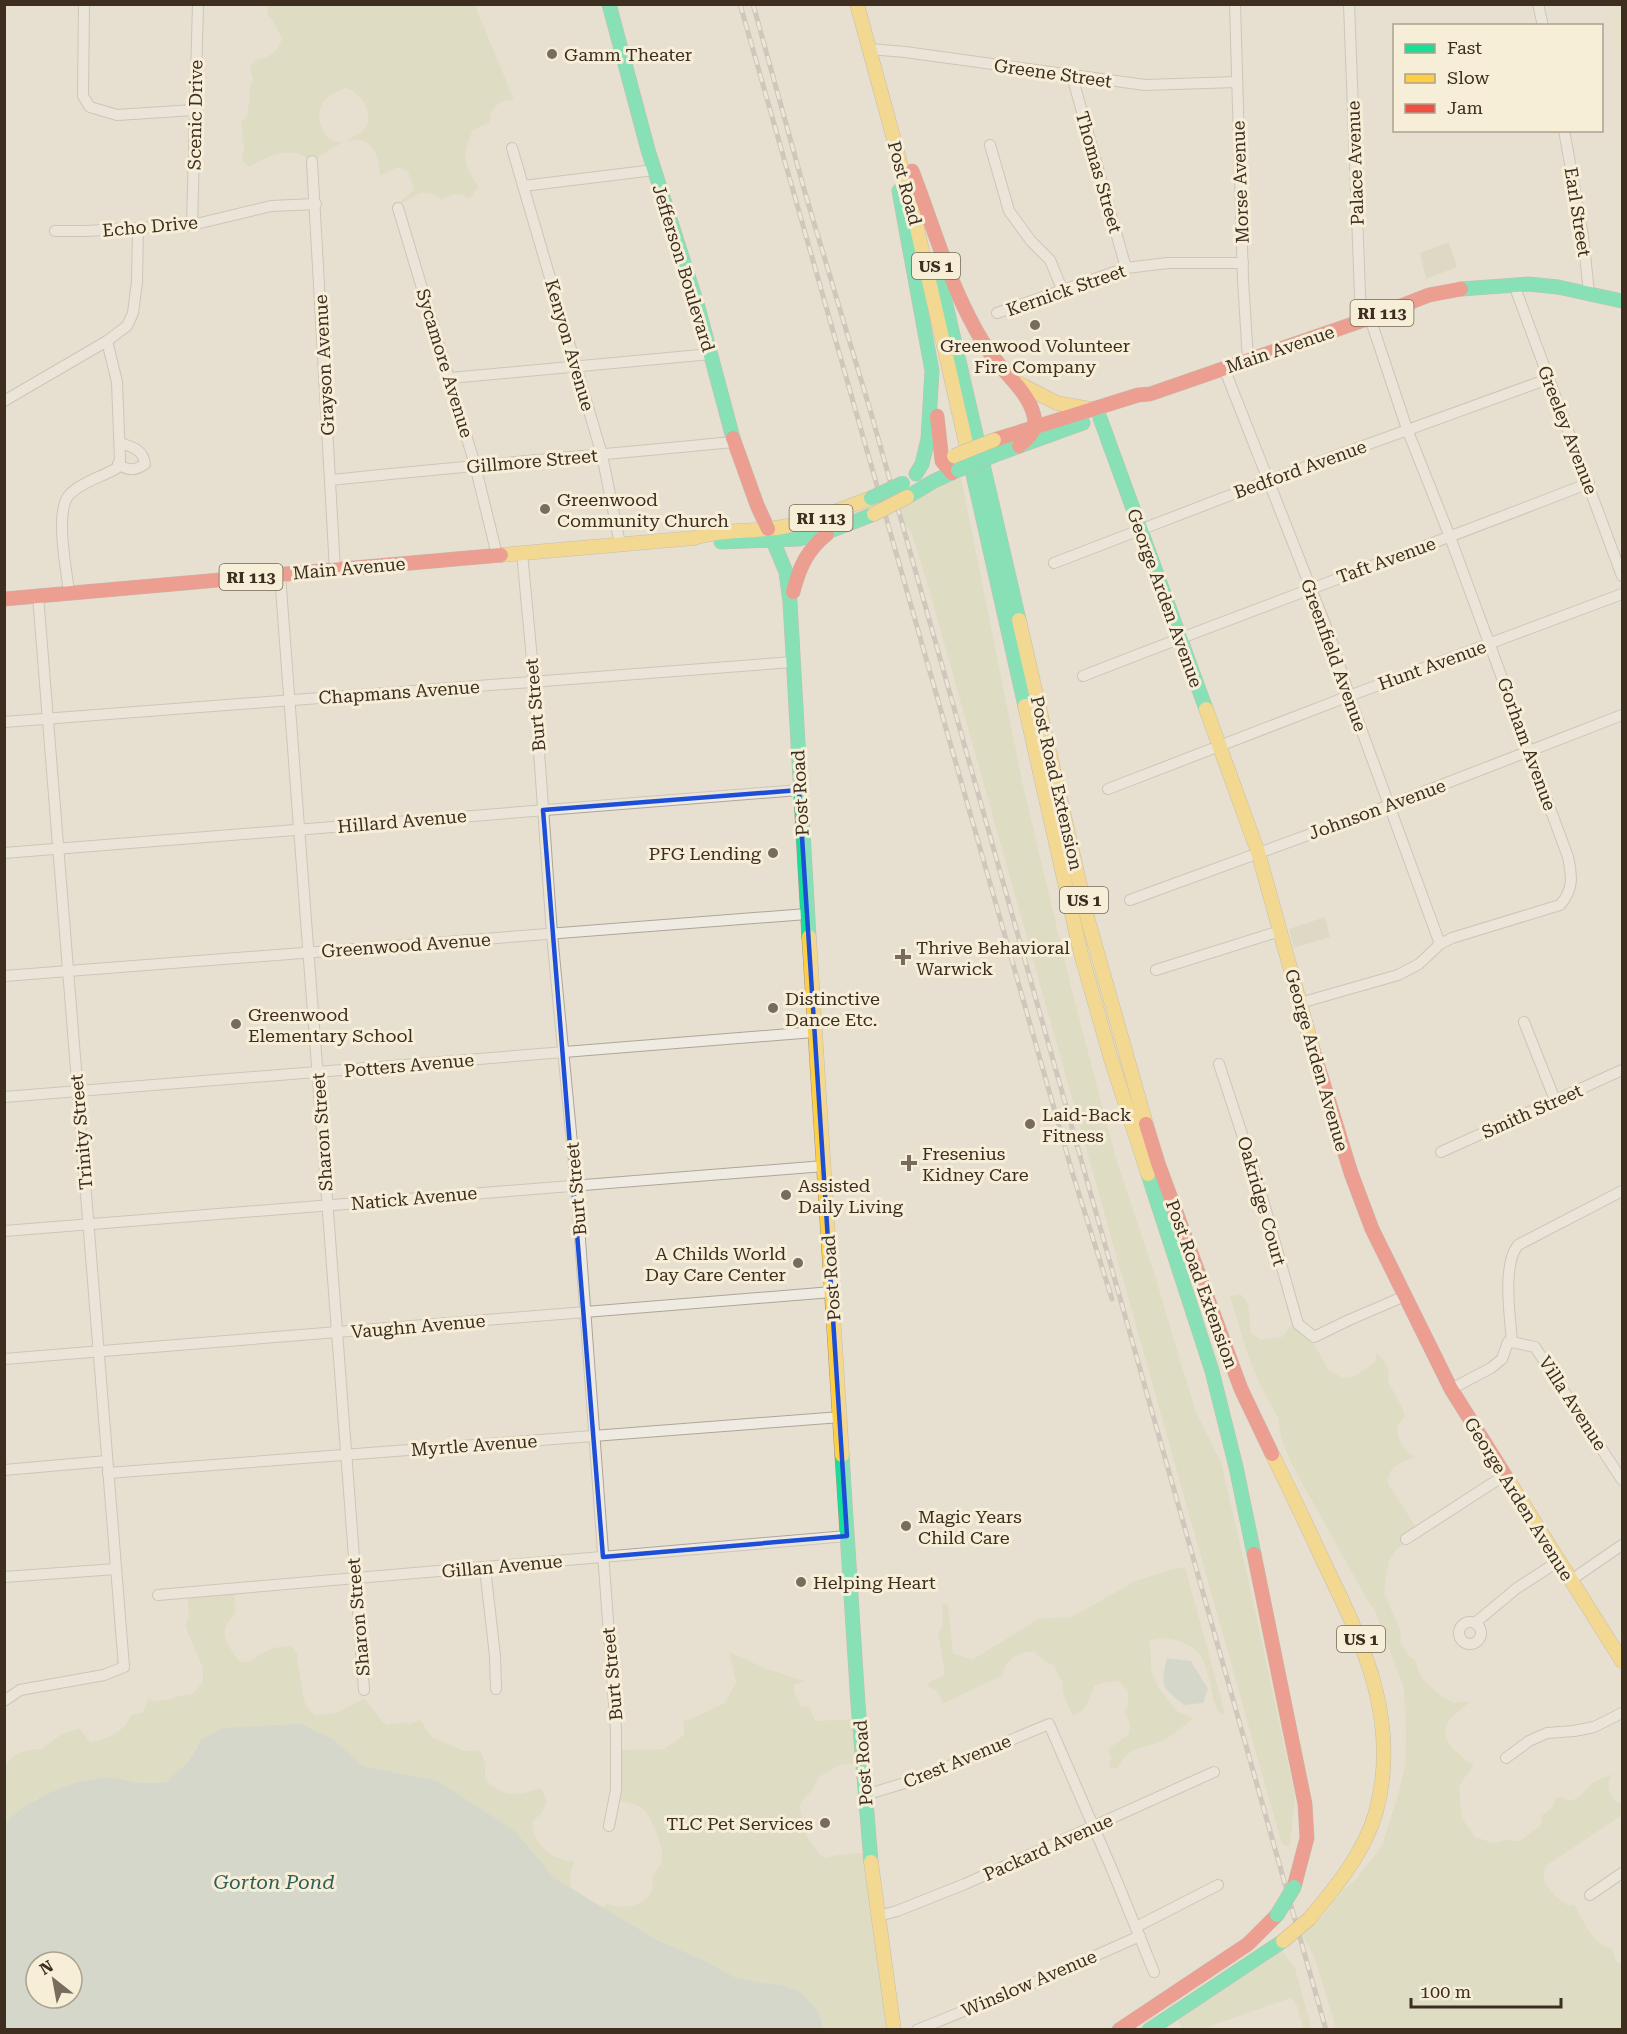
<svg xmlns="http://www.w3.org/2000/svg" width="1627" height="2034" font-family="'Roboto Serif',serif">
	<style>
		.farmland { fill: #e6dfc2 }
		.green { fill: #d6d7b3 }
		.cemetery { fill: #d1d1b3 }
		.water { fill: #bcccc2; fill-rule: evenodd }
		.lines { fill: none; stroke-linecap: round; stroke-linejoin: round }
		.street-casing { stroke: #ada599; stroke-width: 12 }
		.fast-casing { stroke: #9c958a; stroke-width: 15 }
		.slow-casing { stroke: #9c958a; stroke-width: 15 }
		.jam-casing { stroke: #9c958a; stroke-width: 15 }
		.street { stroke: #efebe3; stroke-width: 10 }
		.fast { stroke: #16e098; stroke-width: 14 }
		.slow { stroke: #ffcf43; stroke-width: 14 }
		.jam { stroke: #f24e42; stroke-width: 14 }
		.rail-casing { stroke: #afaaa2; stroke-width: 5 }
		.rail { stroke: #f7eed8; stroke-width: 3; stroke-dasharray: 9; stroke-linecap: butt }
		.fast-bridge-casing { stroke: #928b80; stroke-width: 15; stroke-linecap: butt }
		.slow-bridge-casing { stroke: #928b80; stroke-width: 15; stroke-linecap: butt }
		.fast-bridge { stroke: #16e098; stroke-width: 14 }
		.slow-bridge { stroke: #ffcf43; stroke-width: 14 }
		.marked { fill: none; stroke: #1d4ed8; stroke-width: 4.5; stroke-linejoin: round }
		.poi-dot { fill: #786c5e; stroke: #f7eed8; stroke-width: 2 }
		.labels { text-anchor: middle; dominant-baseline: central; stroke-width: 6; stroke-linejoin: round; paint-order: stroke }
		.shield { fill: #f7eed8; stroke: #756857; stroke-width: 1.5 }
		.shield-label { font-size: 16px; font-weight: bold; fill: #3d2e20 }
		.poi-label { font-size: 18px; fill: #3d2e20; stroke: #f7eed8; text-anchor: start }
		.street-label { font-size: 18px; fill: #3d2e20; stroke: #f7eed8 }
		.water-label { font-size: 20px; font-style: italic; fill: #2f5d5a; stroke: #f7eed8 }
	</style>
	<rect width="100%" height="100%" fill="#e7e0d1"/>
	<path class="farmland" d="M1606 4 1622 5V80L1605 6Z"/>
	<g class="green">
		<path d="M267 5H475L514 100C500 100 489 108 490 122L473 130C461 157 463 162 479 187L470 198C458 193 454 193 442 200 424 187 419 194 401 204L402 200 414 190 408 172 398 167 380 176C380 164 376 145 363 141 358 139 352 140 347 141 352 137 359 134 363 130 377 116 361 91 345 88 339 91 329 95 325 100 312 115 323 144 343 142L312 161C291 145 269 155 249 167L242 160 244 147 241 123 247 115 250 96 249 89 253 80 250 66 255 60C268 59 279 51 282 38L271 18 268 16Z"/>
		<path d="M960 473 1023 785 1072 991 1117 1162 1152 1266 1183 1370 1197 1414 1221 1462 1252 1596 1295 1796 1290 1847 1282 1845 928 586 911 532 896 514 908 500Z"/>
		<path d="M1241 1294 1248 1304 1251 1333 1261 1340 1282 1337 1296 1319 1309 1335 1328 1369 1343 1378 1353 1377 1375 1362 1377 1352 1389 1369 1388 1381 1403 1409 1405 1417 1397 1427C1397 1441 1403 1450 1415 1457 1400 1464 1387 1466 1388 1484L1418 1530 1413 1538 1397 1549 1389 1561 1384 1593 1401 1632 1400 1642 1410 1657 1416 1661C1419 1683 1436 1691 1453 1703L1466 1701 1469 1703C1462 1709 1453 1715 1448 1722 1437 1740 1462 1758 1474 1765L1459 1786 1462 1818 1475 1837 1493 1843 1504 1840 1519 1841 1540 1826 1542 1815 1552 1808 1556 1798 1561 1797C1575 1806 1582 1793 1590 1785 1595 1780 1606 1777 1613 1774 1605 1786 1609 1792 1616 1802L1622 1804V1815L1547 1865C1536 1882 1556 1897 1568 1906L1574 1905C1583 1919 1594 1947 1612 1948L1616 1961 1622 1965V2029H1336L1314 1956 1302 1934 1323 1916 1344 1889 1355 1880 1382 1846 1401 1784 1405 1765 1406 1735 1404 1689 1374 1608 1370 1605 1292 1465 1281 1438 1278 1418 1260 1385 1247 1353 1230 1296Z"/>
		<path d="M1185 1567 1225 1713 1221 1715 1216 1708C1211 1693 1209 1672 1202 1658 1193 1642 1167 1635 1151 1640L1149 1644 1151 1653V1670L1158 1687 1177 1711 1194 1718C1183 1726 1170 1739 1157 1743 1138 1750 1128 1747 1118 1768H1109L1111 1759 1108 1749 1129 1734 1130 1724 1124 1711 1128 1705V1691L1118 1681 1101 1683 1094 1686C1089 1698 1087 1714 1072 1715L1063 1693 1062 1682 1054 1666 1044 1661 1035 1652C1022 1650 1003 1660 1003 1675L942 1704 938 1691 929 1687 927 1684 945 1674 938 1633 943 1624 942 1605 948 1604 953 1653 972 1660 1038 1619 1072 1617 1135 1581 1169 1570Z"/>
		<path d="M234 1590 236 1613C227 1622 221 1629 227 1642 245 1677 246 1658 271 1649 277 1647 284 1646 290 1645L298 1655C296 1663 299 1668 300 1675 303 1691 301 1705 316 1716L337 1713 363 1699 366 1700 382 1721 387 1725 403 1722 410 1724 420 1720 433 1738 465 1751 480 1750 485 1762V1779C504 1798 516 1796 541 1788L547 1802 541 1814 532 1822C533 1845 552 1860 574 1861L570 1877 571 1890 553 1878 515 1831 438 1781 363 1766 333 1739 196 1746 187 1763 166 1782 143 1783 114 1778 85 1781 36 1799 5 1825C5 1815 2 1773 5 1767 10 1754 28 1748 41 1749L62 1734 79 1728 90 1742C107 1739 125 1732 131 1715L143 1712 148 1700C168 1703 174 1695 192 1694L203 1682V1668L185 1626 189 1616 187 1592Z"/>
		<path d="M729 1652 765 1668 805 1681 794 1685V1692L801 1706 810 1707 815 1721 857 1719 862 1763 840 1765 819 1777 811 1792 802 1801 800 1807 805 1834 821 1856 826 1858C840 1853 853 1854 868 1852L894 2029H824L818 2012 781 1985 762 1983 734 1977 703 1960 655 1939 603 1908 606 1903C620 1910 647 1907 652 1890 654 1885 652 1880 652 1876 656 1871 661 1866 662 1860 665 1848 651 1816 642 1808 635 1803 623 1802 615 1800L618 1750 664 1749 684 1735 683 1721 695 1717 725 1703 736 1682Z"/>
		<path d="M1281 1949 1295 1968 1312 2029H1303L1297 2006 1291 1998 1202 2029H1183L1175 2017Z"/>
	</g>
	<g class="cemetery">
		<path d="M1449 242 1457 267 1426 279 1420 253Z"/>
		<path d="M1325 917 1330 937 1294 948 1289 929Z"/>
	</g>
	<g class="water">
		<path d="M1167 1658 1191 1661 1208 1689 1203 1703 1184 1705C1162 1687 1160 1687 1167 1658Z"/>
		<path d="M300 1724 333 1739 363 1766 438 1781 515 1831 554 1878 655 1939 703 1960 734 1977 762 1983 781 1985 801 1992 818 2012 824 2029H5L4 1825C27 1798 80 1776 114 1778 124 1779 133 1782 142 1783 150 1784 158 1782 166 1782L187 1763 201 1740 222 1728ZM36 1962H72V1998H36Z"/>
	</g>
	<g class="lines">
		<defs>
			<g id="street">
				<path d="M84 4 83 96 90 107 117 115 194 110"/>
				<path d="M1235 4 1243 280 1248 360"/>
				<path d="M1349 4 1361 321"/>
				<path d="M1538 4 1543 26"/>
				<path d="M870 49 905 52 1145 85 1237 82"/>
				<path d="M1072 76 1126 268"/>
				<path d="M1564 130 1583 236 1589 293"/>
				<path d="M990 145 1009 211 1031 241 1050 260 1062 289"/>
				<path d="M512 148 602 455 620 544"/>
				<path d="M312 161 335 570"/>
				<path d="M523 186 654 170"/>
				<path d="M398 208 475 465 497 555"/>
				<path d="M192 225 198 4"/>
				<path d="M55 231H86L192 225 271 206 316 204"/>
				<path d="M1514 285 1622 576"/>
				<path d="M997 313 1126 268 1168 263H1243"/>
				<path d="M1224 368 1334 647 1349 696 1440 944"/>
				<path d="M450 378 711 354"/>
				<path d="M4 401 107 341 127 326 133 313 137 282 138 228"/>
				<path d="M118 464C128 471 135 471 145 464 143 449 132 447 120 443"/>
				<path d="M330 480C465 466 599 455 734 442"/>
				<path d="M522 553 534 681 552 934 576 1185 616 1730V1790L609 1826"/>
				<path d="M1054 563 1267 481 1548 379"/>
				<path d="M280 575 364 1690"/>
				<path d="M69 593C67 570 53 508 71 493 84 481 102 477 117 468L120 460 117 382 107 341"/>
				<path d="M1083 676C1251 610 1421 549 1589 483"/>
				<path d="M4 722 793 662"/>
				<path d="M1108 789 1349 696 1622 594"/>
				<path d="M4 853 799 790"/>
				<path d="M1130 900 1390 805 1622 715"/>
				<path d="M1156 970 1280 931"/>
				<path d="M4 976 807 914"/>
				<path d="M1300 1003 1398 975 1419 964 1440 944 1452 938 1560 905C1574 889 1572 876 1568 857L1450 537 1407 429 1370 318"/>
				<path d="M1524 1022 1555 1100"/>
				<path d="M1219 1064 1259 1186 1298 1324 1314 1337 1349 1320 1405 1296"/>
				<path d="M4 1097 814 1032"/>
				<path d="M1441 1152 1622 1070"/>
				<path d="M4 1231 824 1166"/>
				<path d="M1512 1342C1510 1316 1502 1265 1518 1245L1622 1191"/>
				<path d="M1512 1342 1535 1347 1622 1480"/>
				<path d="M4 1359 832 1292"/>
				<path d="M1451 1389 1491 1368 1502 1359 1508 1342H1512"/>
				<path d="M4 1470 107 1461"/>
				<path d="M108 1473 841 1417"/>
				<path d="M1406 1539 1505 1475"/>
				<path d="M485 1568 495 1656 496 1689"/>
				<path d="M4 1577 116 1569"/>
				<path d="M1571 1580 1622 1545"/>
				<path d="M158 1595 847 1536"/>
				<circle cx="1470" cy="1633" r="11"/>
				<path d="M1475 1623 1517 1588 1559 1561"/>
				<path d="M4 1701 20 1690 104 1675 124 1667 38 596"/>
				<path d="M1506 1758 1529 1741 1547 1733 1574 1731 1594 1727 1622 1713"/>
				<path d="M865 1795 918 1779 1049 1724 1111 1867 1154 1972"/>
				<path d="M1590 1895 1622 1873"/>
				<path d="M878 1916 897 1911 965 1884 1214 1772"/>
				<path d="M1136 1927 1218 1885"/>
				<path d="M917 2030 1045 1978 1140 1936"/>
			</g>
			<g id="fast">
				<path d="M609 4 648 150 698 307 733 438"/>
				<path d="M899 191 932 371 928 439 922 464 916 474"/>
				<path d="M940 279 1019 620"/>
				<path d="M1461 289 1528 284 1558 287 1622 301"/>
				<path d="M1100 418 1206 709"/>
				<path d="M968 452 1025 706"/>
				<path d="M995 455 1083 423"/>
				<path d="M907 497 934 481 958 470"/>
				<path d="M768 529 786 572 790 602 809 937"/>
				<path d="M721 542 799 539 830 531 874 514"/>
				<path d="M1148 1174 1212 1371 1236 1467 1254 1554"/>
				<path d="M842 1455 858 1704 871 1862"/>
				<path d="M1149 2030 1283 1941"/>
			</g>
			<g id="slow">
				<path d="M857 4 912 206 968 452"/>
				<path d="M1016 382 1057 403 1090 409"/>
				<path d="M501 555 694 538C723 529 753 532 782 527 813 521 842 509 871 498"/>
				<path d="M1019 620 1088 920 1146 1124"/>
				<path d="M1025 706 1081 954 1111 1059 1148 1174"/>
				<path d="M1206 709 1258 852 1313 1050"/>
				<path d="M809 937 842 1455"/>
				<path d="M1272 1454C1291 1492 1309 1530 1327 1569 1365 1647 1400 1723 1376 1812 1364 1853 1336 1887 1309 1919"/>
				<path d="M1508 1480 1622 1661"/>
				<path d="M871 1862 894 2030"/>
			</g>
			<g id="jam">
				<path d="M912 171C931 219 945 270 969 317 977 333 986 349 998 363 1011 380 1029 394 1034 416 1038 430 1029 438 1019 446"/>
				<path d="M937 416 942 461 952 473"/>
				<path d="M733 438 757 505 768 529"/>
				<path d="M994 440 1138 395 1150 394 1370 318 1429 295 1461 289"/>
				<path d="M793 592C799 568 807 550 827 534"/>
				<path d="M4 599 501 555"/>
				<path d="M1313 1050 1351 1173 1372 1229 1451 1389 1508 1480"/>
				<path d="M1146 1124 1158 1163 1241 1389 1272 1454"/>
				<path d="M1254 1554 1305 1804 1307 1838 1294 1887"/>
				<path d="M1119 2030 1248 1944 1277 1915"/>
			</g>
		</defs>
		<use href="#street" class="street-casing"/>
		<use href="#fast" class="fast-casing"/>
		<use href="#slow" class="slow-casing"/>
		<use href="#jam" class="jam-casing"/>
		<use href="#street" class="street"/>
		<use href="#fast" class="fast"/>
		<use href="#slow" class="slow"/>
		<use href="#jam" class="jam"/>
		<defs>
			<g id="rail">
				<path d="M740 4 1073 1175 1112 1299"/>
				<path d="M753 4 806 196 871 413 1326 2030"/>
			</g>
		</defs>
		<use href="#rail" class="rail-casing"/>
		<use href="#rail" class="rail"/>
		<defs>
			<g id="fast-bridge">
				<path d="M958 470 995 455"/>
				<path d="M871 498 903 483"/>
				<path d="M1277 1915 1294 1887"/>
			</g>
			<g id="slow-bridge">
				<path d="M954 456 994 440"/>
				<path d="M874 514 907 497"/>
				<path d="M1283 1941 1309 1919"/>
			</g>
		</defs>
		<use href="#fast-bridge" class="fast-bridge-casing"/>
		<use href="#slow-bridge" class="slow-bridge-casing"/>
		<use href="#fast-bridge" class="fast-bridge"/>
		<use href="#slow-bridge" class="slow-bridge"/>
	</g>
	<path d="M0 0H1627V2034H0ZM799 790 847 1536 603 1557 543 810Z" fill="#e7e0d1" fill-opacity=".55" fill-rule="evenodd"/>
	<path class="marked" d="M799 790 847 1536 603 1557 543 810Z"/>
	<g class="poi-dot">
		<circle cx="552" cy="54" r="6"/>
		<circle cx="1035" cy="325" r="6"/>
		<circle cx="545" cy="509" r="6"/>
		<circle cx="773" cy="853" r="6"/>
		<path d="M900 948h6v6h6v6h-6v6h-6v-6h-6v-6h6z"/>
		<circle cx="773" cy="1008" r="6"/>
		<circle cx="236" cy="1024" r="6"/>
		<circle cx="1030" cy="1124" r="6"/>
		<path d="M906 1154h6v6h6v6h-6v6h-6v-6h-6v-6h6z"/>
		<circle cx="786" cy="1195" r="6"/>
		<circle cx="798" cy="1263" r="6"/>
		<circle cx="906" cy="1526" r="6"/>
		<circle cx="801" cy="1582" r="6"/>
		<circle cx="825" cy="1823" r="6"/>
	</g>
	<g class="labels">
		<g class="shield">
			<rect x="912" y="253" width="48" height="26" rx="4.5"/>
			<rect x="1350.5" y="300" width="63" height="26" rx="4.5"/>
			<rect x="789.5" y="505" width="63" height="26" rx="4.5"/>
			<rect x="219.5" y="564" width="63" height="26" rx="4.5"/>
			<rect x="1060" y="887" width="48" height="26" rx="4.5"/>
			<rect x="1337" y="1626" width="48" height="26" rx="4.5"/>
		</g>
		<g class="shield-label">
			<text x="936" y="266">US 1</text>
			<text x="1382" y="313">RI 113</text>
			<text x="821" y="518">RI 113</text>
			<text x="251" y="577">RI 113</text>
			<text x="1084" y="900">US 1</text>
			<text x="1361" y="1639">US 1</text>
		</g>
		<g class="poi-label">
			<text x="564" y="54">Gamm Theater</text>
			<text x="1035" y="345" text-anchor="middle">Greenwood Volunteer<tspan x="1035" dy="21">Fire Company</tspan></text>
			<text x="557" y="499">Greenwood<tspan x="557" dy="21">Community Church</tspan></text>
			<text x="761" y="853" text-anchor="end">PFG Lending</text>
			<text x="916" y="947">Thrive Behavioral<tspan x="916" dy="21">Warwick</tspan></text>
			<text x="785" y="998">Distinctive<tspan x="785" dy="21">Dance Etc.</tspan></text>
			<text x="248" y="1014">Greenwood<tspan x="248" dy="21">Elementary School</tspan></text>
			<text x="1042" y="1114">Laid-Back<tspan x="1042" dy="21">Fitness</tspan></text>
			<text x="922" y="1153">Fresenius<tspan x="922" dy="21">Kidney Care</tspan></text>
			<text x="798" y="1185">Assisted<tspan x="798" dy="21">Daily Living</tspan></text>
			<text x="786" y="1253" text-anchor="end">A Childs World<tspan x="786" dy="21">Day Care Center</tspan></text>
			<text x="918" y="1516">Magic Years<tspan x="918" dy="21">Child Care</tspan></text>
			<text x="813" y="1582">Helping Heart</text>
			<text x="813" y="1823" text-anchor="end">TLC Pet Services</text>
		</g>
		<g class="street-label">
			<text transform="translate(1053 73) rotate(8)">Greene Street</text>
			<text transform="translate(195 115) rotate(-89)">Scenic Drive</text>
			<text transform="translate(1355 163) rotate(-92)">Palace Avenue</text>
			<text transform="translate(1099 172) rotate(74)">Thomas Street</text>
			<text transform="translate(1240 182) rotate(-92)">Morse Avenue</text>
			<text transform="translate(905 183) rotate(75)">Post Road</text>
			<text transform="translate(1578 212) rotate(81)">Earl Street</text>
			<text transform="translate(150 226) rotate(-5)">Echo Drive</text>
			<text transform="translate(684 268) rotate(73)">Jefferson Boulevard</text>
			<text transform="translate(1066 290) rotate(-19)">Kernick Street</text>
			<text transform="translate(570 345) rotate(74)">Kenyon Avenue</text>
			<text transform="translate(1280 349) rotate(-19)">Main Avenue</text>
			<text transform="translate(445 363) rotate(73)">Sycamore Avenue</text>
			<text transform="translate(324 365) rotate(-93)">Grayson Avenue</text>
			<text transform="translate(1568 430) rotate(69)">Greeley Avenue</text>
			<text transform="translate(532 461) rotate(-5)">Gillmore Street</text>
			<text transform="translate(1300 469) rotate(-20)">Bedford Avenue</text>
			<text transform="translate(1386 560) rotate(-20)">Taft Avenue</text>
			<text transform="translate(349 568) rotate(-5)">Main Avenue</text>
			<text transform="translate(1165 598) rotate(70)">George Arden Avenue</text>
			<text transform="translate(1334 655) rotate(70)">Greenfield Avenue</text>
			<text transform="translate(1432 665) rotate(-20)">Hunt Avenue</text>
			<text transform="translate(399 692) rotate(-4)">Chapmans Avenue</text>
			<text transform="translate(535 705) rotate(-95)">Burt Street</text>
			<text transform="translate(1527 744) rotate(70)">Gorham Avenue</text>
			<text transform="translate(1057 783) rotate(77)">Post Road Extension</text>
			<text transform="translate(800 793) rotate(-93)">Post Road</text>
			<text transform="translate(1377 809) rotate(-20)">Johnson Avenue</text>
			<text transform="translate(402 821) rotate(-5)">Hillard Avenue</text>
			<text transform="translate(406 945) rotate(-4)">Greenwood Avenue</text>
			<text transform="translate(1317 1060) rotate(74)">George Arden Avenue</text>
			<text transform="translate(409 1065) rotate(-5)">Potters Avenue</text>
			<text transform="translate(1532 1111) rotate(-24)">Smith Street</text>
			<text transform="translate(81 1132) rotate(-95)">Trinity Street</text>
			<text transform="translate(322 1132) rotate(-94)">Sharon Street</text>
			<text transform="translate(576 1189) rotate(-95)">Burt Street</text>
			<text transform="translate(414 1198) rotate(-5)">Natick Avenue</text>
			<text transform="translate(1262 1201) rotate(74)">Oakridge Court</text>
			<text transform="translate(831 1278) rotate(-94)">Post Road</text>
			<text transform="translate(1202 1284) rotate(70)">Post Road Extension</text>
			<text transform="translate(418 1326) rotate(-5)">Vaughn Avenue</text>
			<text transform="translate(1573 1403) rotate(57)">Villa Avenue</text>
			<text transform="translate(474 1445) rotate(-4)">Myrtle Avenue</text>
			<text transform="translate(1519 1499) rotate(58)">George Arden Avenue</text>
			<text transform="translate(502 1566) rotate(-5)">Gillan Avenue</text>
			<text transform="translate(358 1617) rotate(-95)">Sharon Street</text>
			<text transform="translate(612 1674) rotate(-95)">Burt Street</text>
			<text transform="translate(957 1761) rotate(-22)">Crest Avenue</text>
			<text transform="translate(863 1763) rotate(-94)">Post Road</text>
			<text transform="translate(1048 1847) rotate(-24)">Packard Avenue</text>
			<text transform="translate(1029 1983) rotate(-23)">Winslow Avenue</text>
		</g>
		<g class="water-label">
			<text x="274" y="1882">Gorton Pond</text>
		</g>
	</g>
	<rect width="1627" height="2034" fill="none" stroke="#3d2e20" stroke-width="12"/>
	<rect x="1393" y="24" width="210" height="108" fill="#f7eed8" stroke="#ada18e" stroke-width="1.5"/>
	<rect x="1405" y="44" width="30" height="9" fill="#16e098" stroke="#ada18e" stroke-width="1.5"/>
	<text x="1447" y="54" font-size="18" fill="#3d2e20">Fast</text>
	<rect x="1405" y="74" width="30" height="9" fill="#ffcf43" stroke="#ada18e" stroke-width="1.5"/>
	<text x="1447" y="84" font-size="18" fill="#3d2e20">Slow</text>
	<rect x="1405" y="104" width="30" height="9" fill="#f24e42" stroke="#ada18e" stroke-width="1.5"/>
	<text x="1447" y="114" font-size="18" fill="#3d2e20">Jam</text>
	<g transform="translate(54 1980) rotate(329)"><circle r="28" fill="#f7eed8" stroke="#ada18e" stroke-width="1.5"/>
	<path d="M0-4.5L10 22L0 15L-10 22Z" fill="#786c5e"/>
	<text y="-9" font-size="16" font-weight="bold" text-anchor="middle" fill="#3d2e20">N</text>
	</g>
	<path d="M1411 1998v9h150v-9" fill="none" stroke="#3d2e20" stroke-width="3"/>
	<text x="1420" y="1998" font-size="18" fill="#3d2e20" stroke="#f7eed8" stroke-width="4.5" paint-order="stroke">100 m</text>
</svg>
